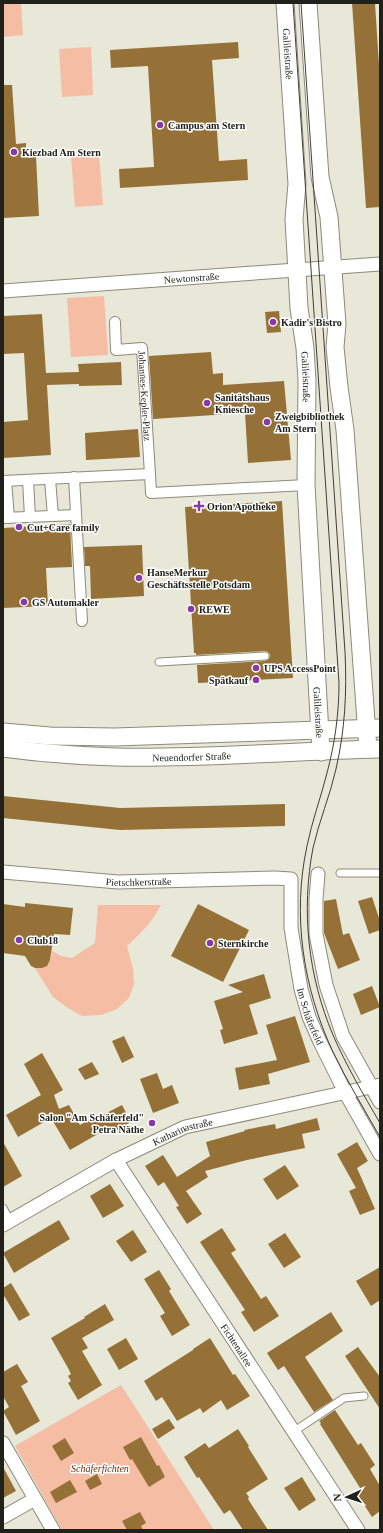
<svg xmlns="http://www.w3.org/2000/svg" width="383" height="1533" font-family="Georgia,serif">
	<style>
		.green { fill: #f5bda3 }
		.building { fill: #967137 }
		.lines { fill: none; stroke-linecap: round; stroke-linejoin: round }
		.service-casing { stroke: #8b8b7b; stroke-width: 9 }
		.pedestrian-casing { stroke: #8b8b7b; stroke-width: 12 }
		.minor-casing { stroke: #8b8b7b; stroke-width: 15 }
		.tertiary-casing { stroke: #8b8b7b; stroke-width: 19 }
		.service { stroke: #fff; stroke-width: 7 }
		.pedestrian { stroke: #fff; stroke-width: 10 }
		.minor { stroke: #fff; stroke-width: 13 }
		.tertiary { stroke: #fff; stroke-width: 17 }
		.tram { stroke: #3f3f37; stroke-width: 1 }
		.poi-dot { fill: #8739a9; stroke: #fff; stroke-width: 1.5 }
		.labels { text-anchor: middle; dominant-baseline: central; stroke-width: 3; stroke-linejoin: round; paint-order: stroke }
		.street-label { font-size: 10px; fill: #21211b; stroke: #fff }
		.poi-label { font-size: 10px; font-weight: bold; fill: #21211b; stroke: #fff; text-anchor: start }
		.park-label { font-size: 10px; font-style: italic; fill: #692e0d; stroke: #fff }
	</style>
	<rect width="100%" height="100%" fill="#e7e8d7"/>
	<g class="green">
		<path d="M3 3H21L23 35 3 37Z"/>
		<path d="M91 47 93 95 62 97 59 49Z"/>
		<path d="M99 154 103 205 75 207 71 156Z"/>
		<path d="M104 296 108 355 71 357 67 298Z"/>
		<path d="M98 905H161C153 921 141 933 127 946L133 969 134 984 129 998 117 1009 101 1015 82 1016 68 1008 53 997 35 968C47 970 51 962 52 951L61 956 72 958 95 943Z"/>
		<path d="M121 1385 214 1530H62L15 1446Z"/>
	</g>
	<g class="building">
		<path d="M352 3H375L380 80V207L366 208Z"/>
		<path d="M238 42 239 58 212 60 219 161 247 159 248 180 120 188 119 169 154 167 148 66 111 68 110 50Z"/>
		<path d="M3 85H12L16 144 26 143V157L36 156 39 216 3 218Z"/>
		<path d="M279 311 281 332 267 333 265 312Z"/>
		<path d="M42 314 46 373 79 372 78 364 121 362 122 385 79 386V384L47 385 51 455 3 458V422L28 420 24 353 3 354V316Z"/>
		<path d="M211 352 213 374 223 373V385L284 381 291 460 248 463 245 413 153 419 149 356Z"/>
		<path d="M138 429 140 457 86 460 85 433Z"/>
		<path d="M282 501 293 678 198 683 197 665 265 661 269 659 270 655 268 652 265 651 196 655V653H194L185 507Z"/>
		<path d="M70 524 72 567 46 568 48 606 3 608V528Z"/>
		<path d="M142 545 144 596 91 599 90 566H85L84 547Z"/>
		<path d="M3 796 120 808 285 804V826L120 830 3 818Z"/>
		<path d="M372 897 380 921V930L369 934 358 901Z"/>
		<path d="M336 899 343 935 349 933 360 960 338 969 324 933V901Z"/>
		<path d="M25 903 73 908 70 935 54 934 50 960 47 966 42 968H35L31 966 25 956 3 953V904L25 907Z"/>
		<path d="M198 904 249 930 223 982 171 956Z"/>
		<path d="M264 974 271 998 249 1005 258 1034 224 1044 220 1030 223 1029 214 1001 243 992 228 985Z"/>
		<path d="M372 986 380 1007 361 1015 353 994Z"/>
		<path d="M295 1016 310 1062 268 1074 270 1084 239 1090 235 1068 277 1060 266 1025Z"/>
		<path d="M124 1036 134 1057 122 1063 112 1041Z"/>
		<path d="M42 1053 63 1090 54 1095 59 1109 69 1105 80 1125 90 1119 91 1121 122 1105 131 1122 113 1132 110 1127 70 1150 51 1118 18 1137 6 1115 41 1095 24 1064Z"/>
		<path d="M92 1062 99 1074 85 1080 78 1069Z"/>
		<path d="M157 1073 163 1089 172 1085 179 1103 153 1113 140 1079Z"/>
		<path d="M317 1118 320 1130 302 1134 305 1148 247 1160 205 1171 208 1177 186 1191 202 1214 187 1224 176 1207 179 1206 164 1182 158 1186 145 1166 163 1155 177 1177 210 1156 206 1142 245 1131 244 1130 275 1124 276 1129Z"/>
		<path d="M3 1142 22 1176 3 1187Z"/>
		<path d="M357 1142 368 1161 357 1168 375 1209 360 1215 349 1191 356 1188 337 1154Z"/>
		<path d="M285 1165 299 1186 277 1200 263 1179Z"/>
		<path d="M110 1184 124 1206 103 1218 90 1196Z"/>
		<path d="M59 1220 70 1239 14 1273 3 1253Z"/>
		<path d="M222 1228 236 1250 231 1253 261 1299 266 1296 279 1316 254 1332 241 1312 245 1310 200 1242Z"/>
		<path d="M133 1230 147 1252 131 1262 116 1241Z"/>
		<path d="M285 1233 301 1257 284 1268 268 1244Z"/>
		<path d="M380 1267V1300L371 1306 356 1281Z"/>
		<path d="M159 1270 171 1289 169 1291 190 1325 172 1336 160 1316 165 1313 144 1279Z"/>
		<path d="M11 1283 30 1315 19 1321 3 1294V1288Z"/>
		<path d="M105 1304 114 1320 82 1338 88 1348 82 1351 102 1385 78 1400 68 1383 71 1381 68 1376 71 1374 68 1368 51 1338 85 1318 84 1317Z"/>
		<path d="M331 1312 343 1331 305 1357 333 1400 314 1412 284 1366 278 1370 267 1353Z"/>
		<path d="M126 1338 138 1359 119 1370 107 1349Z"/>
		<path d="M210 1338 233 1375 235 1374 250 1396 227 1410 221 1400 203 1413 200 1408 177 1421 162 1397 156 1401 144 1381 193 1350V1349Z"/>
		<path d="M358 1347 380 1377V1409L345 1356Z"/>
		<path d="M17 1364 28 1382 21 1386 40 1421 16 1435 3 1411 9 1407 3 1396V1372Z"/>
		<path d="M335 1410 358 1445 361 1443 375 1465 370 1469 380 1486V1511L372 1517 357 1494 362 1491 320 1424 321 1423 319 1421Z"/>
		<path d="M169 1419 175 1428 158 1439 152 1429Z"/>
		<path d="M238 1429 249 1446 248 1447 268 1479 246 1493 249 1497 248 1499 268 1530H243L230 1510 224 1514 199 1477 197 1478 184 1457 205 1443 209 1448Z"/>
		<path d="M141 1437 157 1466 159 1465 165 1477 149 1487 132 1459 130 1460 123 1447Z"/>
		<path d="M65 1438 74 1453 61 1461 52 1446Z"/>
		<path d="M3 1467 16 1491 3 1498Z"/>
		<path d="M97 1474 102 1484 90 1490 85 1481Z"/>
		<path d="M302 1477 316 1500 299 1511 284 1488Z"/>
		<path d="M70 1480 77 1492 56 1503 50 1492Z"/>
		<path d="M140 1512 146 1523 141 1526 143 1530H127L122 1521Z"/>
	</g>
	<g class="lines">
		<defs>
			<g id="service">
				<path d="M159 662 265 656"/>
				<path d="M340 873H380"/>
				<path d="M3 1208 10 1221"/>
				<path d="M293 1432 344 1398 364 1396"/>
			</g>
			<g id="pedestrian">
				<path id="s1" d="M115 322 116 350 142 348 150 474"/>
				<path d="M74 477 82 621"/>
				<path d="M50 479 53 516"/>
				<path d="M28 480 30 517"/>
				<path d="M3 481 150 474 151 493 306 485"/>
				<path d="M6 481 9 518"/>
				<path d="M3 518 76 515"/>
			</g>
			<g id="minor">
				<path id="s2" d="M3 291 380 264"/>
				<path id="s3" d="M3 872 118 882 275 878 291 879V928L301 989 309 1017 320 1042 345 1092 380 1154"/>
				<path d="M318 874 316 899V934L326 985 343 1036 380 1102"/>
				<path id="s4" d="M116 1160 358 1530"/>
				<path id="s5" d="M3 1225 116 1160 185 1127 380 1085"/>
				<path d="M3 1443 53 1530"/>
				<path d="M3 1517 35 1499"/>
			</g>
			<g id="tertiary">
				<path id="s6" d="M285 3 297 184 294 219 299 308 305 348 307 381 306 485 321 752"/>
				<path d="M308 3 320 177 329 217 337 324 335 347 339 387 345 430 368 749"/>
				<path d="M3 732 50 736 115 737 380 728"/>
				<path id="s7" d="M3 748C40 753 77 756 115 757 203 759 290 751 378 749"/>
			</g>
		</defs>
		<use href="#service" class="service-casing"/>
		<use href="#pedestrian" class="pedestrian-casing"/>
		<use href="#minor" class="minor-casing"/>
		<use href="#tertiary" class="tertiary-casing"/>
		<use href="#service" class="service"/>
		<use href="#pedestrian" class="pedestrian"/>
		<use href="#minor" class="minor"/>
		<use href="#tertiary" class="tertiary"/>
		<g class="tram">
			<path d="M293 3 339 683C339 713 335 743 327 773 321 797 312 821 307 846 292 915 303 988 333 1052 347 1081 364 1109 380 1137"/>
			<path d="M301 3 345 652C347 692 345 730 336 769 330 796 319 821 313 848 301 911 308 976 333 1035 346 1065 363 1094 380 1123"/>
		</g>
	</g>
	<g class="poi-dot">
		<circle cx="160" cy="125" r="4"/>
		<circle cx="14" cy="152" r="4"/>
		<circle cx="273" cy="322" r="4"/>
		<circle cx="207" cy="403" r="4"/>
		<circle cx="267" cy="422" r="4"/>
		<path d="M197 500h4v4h4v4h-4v4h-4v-4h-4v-4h4z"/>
		<circle cx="19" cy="527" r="4"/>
		<circle cx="139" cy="578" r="4"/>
		<circle cx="24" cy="602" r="4"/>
		<circle cx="191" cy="609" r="4"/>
		<circle cx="256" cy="668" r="4"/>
		<circle cx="256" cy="680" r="4"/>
		<circle cx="19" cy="940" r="4"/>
		<circle cx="210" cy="943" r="4"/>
		<circle cx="152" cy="1123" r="4"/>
	</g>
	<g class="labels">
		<g class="street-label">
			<text stroke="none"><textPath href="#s6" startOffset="51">Galileistraße</textPath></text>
			<text stroke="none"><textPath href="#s2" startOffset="189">Newtonstraße</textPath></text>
			<text stroke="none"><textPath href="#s6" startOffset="375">Galileistraße</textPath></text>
			<text stroke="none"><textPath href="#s1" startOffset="102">Johannes-Kepler-Platz</textPath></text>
			<text stroke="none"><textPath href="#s6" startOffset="711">Galileistraße</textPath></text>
			<text stroke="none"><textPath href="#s7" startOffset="189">Neuendorfer Straße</textPath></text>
			<text stroke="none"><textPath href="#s3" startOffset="136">Pietschkerstraße</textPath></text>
			<text stroke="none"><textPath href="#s3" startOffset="428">Im Schäferfeld</textPath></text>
			<text stroke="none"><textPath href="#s5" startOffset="203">Katharinastraße</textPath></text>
			<text stroke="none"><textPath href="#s4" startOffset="221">Fichtenallee</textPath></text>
		</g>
		<g class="poi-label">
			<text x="168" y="125">Campus am Stern</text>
			<text x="22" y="152">Kiezbad Am Stern</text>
			<text x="281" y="322">Kadir's Bistro</text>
			<text x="215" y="397">Sanitätshaus<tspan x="215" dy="12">Kniesche</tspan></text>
			<text x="275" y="416">Zweigbibliothek<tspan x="275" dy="12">Am Stern</tspan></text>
			<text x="207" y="506">Orion Apotheke</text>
			<text x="27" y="527">Cut+Care family</text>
			<text x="147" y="572">HanseMerkur<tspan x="147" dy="12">Geschäftsstelle Potsdam</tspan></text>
			<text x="32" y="602">GS Automakler</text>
			<text x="199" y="609">REWE</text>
			<text x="264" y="668">UPS AccessPoint</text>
			<text x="248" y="680" text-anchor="end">Spätkauf</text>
			<text x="27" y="940">Club18</text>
			<text x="218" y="943">Sternkirche</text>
			<text x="144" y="1117" text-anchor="end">Salon "Am Schäferfeld"<tspan x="144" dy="12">Petra Näthe</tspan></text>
		</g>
		<g class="park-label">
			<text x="100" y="1468">Schäferfichten</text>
		</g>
	</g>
	<rect width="383" height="1533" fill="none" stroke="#21211b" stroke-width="8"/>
	<g transform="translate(347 1497) rotate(267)" stroke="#ffffff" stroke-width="3" paint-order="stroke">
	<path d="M0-3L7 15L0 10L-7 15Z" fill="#21211b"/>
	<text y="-6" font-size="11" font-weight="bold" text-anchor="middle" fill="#21211b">N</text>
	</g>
</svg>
